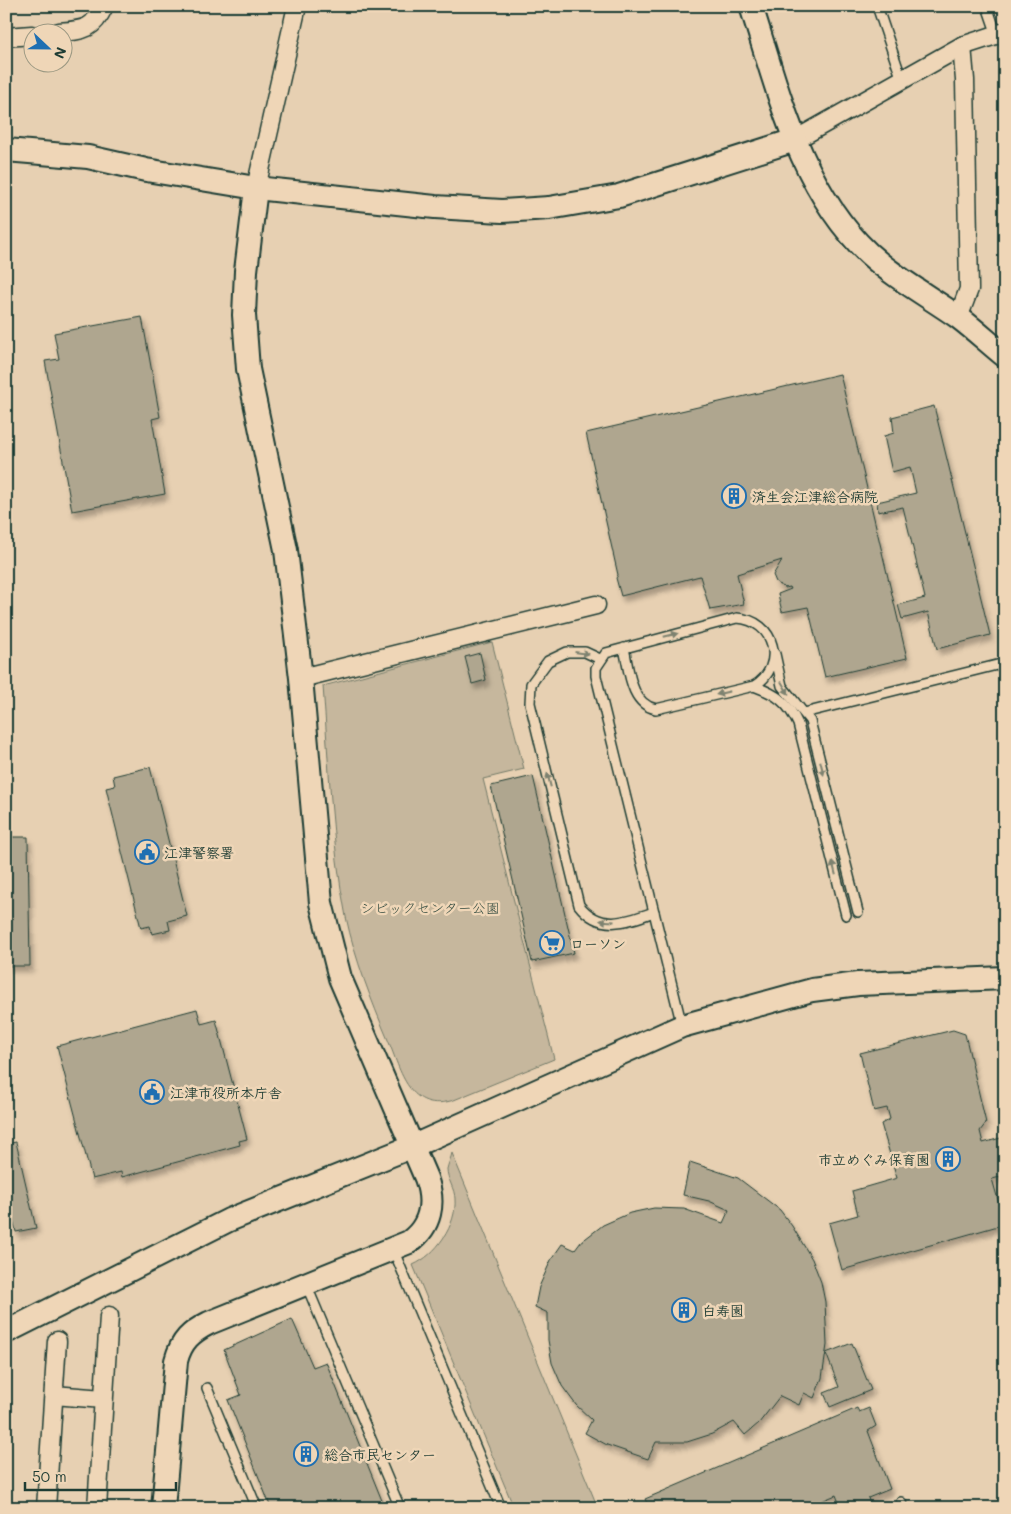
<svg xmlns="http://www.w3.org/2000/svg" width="1011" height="1514" font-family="Mali,'Klee One',sans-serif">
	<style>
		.green { fill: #c6b79d; stroke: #727a68 }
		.building { fill: #afa68f; stroke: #1f3d34; filter: url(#shadow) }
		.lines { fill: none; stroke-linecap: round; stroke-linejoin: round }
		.service-casing { stroke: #1f3d34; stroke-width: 12 }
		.minor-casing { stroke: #1f3d34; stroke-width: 21 }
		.tertiary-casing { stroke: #1f3d34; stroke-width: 26 }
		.service { stroke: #efd6b7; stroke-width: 9 }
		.minor { stroke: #efd6b7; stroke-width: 18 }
		.tertiary { stroke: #efd6b7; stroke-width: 22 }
		.oneway { fill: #7d826f }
		.labels { text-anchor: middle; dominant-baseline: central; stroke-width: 5; stroke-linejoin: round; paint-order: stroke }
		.poi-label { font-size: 14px; font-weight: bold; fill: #1f3d34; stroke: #efd6b7; text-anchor: start }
		.park-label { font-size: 14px; fill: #30493e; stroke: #efd6b7 }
	</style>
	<defs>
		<filter id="shadow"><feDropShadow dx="3" dy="5.5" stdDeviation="2.5" flood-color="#0004"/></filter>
	</defs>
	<rect width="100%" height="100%" fill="#e7d0b2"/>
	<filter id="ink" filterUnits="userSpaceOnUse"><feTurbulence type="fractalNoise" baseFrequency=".02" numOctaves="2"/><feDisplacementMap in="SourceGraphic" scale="10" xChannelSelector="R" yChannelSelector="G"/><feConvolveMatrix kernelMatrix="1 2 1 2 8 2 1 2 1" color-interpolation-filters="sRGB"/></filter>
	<g filter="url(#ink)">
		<g class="green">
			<path d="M492 642 524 769 483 779 554 1059 454 1100C409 1114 401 1071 388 1040 371 1000 355 959 346 917 331 841 329 763 323 686Z"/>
			<path d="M452 1153 598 1508H514L413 1265C436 1255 457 1225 455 1199 455 1189 447 1179 447 1169 448 1164 451 1158 452 1153Z"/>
		</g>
		<g class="building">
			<path d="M142 317 160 417 152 419 165 494 72 511 45 361 59 359 54 333Z"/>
			<path d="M840 374 907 658 825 677 808 607 782 612 778 594 791 589 790 587 785 588 776 582 773 575 782 560 737 574 744 604 710 610 700 576 621 596 616 578 618 575 586 433Z"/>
			<path d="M934 406 990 635 937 649 928 612 902 619 898 605 925 598 903 507 878 512 877 502 916 493 910 467 892 472 884 436 894 433 892 417Z"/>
			<path d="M480 653 486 680 472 684 465 657Z"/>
			<path d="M150 767 187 916 168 921 170 930 152 934 150 926 141 928 106 788 115 786 113 776Z"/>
			<path d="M533 776 574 953 532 962 491 786Z"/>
			<path d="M6 837H28L30 966H7Z"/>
			<path d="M197 1009 201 1024 216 1020 247 1139 239 1141 240 1145 122 1177 121 1172 92 1179 57 1046Z"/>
			<path d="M953 1030 965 1034 986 1123 980 1131 983 1143 1004 1137 1005 1139V1176L992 1179 1005 1224 842 1270 829 1223 858 1215 852 1191 897 1178 881 1124 890 1119 887 1108 874 1111 860 1053Z"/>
			<path d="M16 1142 36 1228 16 1232 6 1189V1144Z"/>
			<path d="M690 1162 738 1178 780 1210 792 1226 812 1259 821 1282 825 1302 827 1345 822 1378 814 1398 804 1393 799 1405 780 1396 759 1423 745 1435 734 1422 712 1434 687 1442H656L648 1459 607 1445 585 1433 592 1420 576 1405 562 1386 552 1363 548 1340V1313L535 1307 539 1287 551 1260 562 1244 575 1250 581 1242 603 1225 630 1213 654 1208 684 1209 723 1223 729 1210 709 1201 683 1195Z"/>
			<path d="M292 1319 313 1367 326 1362 385 1508H271L228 1400 241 1395 224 1350Z"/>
			<path d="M852 1343 871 1390 830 1407 824 1393 839 1387 826 1353Z"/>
			<path d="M857 1408 859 1412 869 1408 876 1426 868 1431 890 1489 868 1498 870 1504 861 1508H841L836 1495 805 1508H649L645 1499Z"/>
		</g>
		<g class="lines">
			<defs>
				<g id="service">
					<path d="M877 6 902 80"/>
					<path d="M987 6 997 35"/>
					<path d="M624 648C629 669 630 704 656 709L754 686C787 666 775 620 737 618L606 653 596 668V676L682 1026"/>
					<path d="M775 654 782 686 810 721 858 912"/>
					<path d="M600 659 585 652H567L548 661 531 684 530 703 579 905C600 932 626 922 654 912"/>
					<path d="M754 686C776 694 788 702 798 724L846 915"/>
					<path d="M804 713 1005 663"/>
					<path d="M393 1249 501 1508"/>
					<path d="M306 1284 400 1508"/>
					<path d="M207 1388 257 1508"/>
					<path d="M901 1502 903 1508"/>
				</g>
				<g id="minor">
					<path d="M59 32C84 30 93 30 104 6"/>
					<path d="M6 37 32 35"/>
					<path d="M795 140 962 46 1005 32"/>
					<path d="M256 188 297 6"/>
					<path d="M958 318 969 289 965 80 962 46"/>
					<path d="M301 678 596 605"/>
					<path d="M54 1395 103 1399"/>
					<path d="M46 1508 57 1341"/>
					<path d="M97 1508 109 1316"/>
				</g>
				<g id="tertiary">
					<path d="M751 6C779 93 800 188 868 253 895 278 928 296 958 317 974 329 989 343 1005 356"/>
					<path d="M6 150 88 157 146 170 256 188 435 207 502 211 549 208 619 196 795 140"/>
					<path d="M6 1332 229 1220 411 1147 682 1026 812 990 858 984 1005 978"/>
					<path d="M163 1508 176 1361C181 1341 191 1332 209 1323L409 1242C431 1226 435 1203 426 1178L340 978 321 903 301 678 286 550 248 369 244 315 246 271 256 188"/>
				</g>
			</defs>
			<use href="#service" class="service-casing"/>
			<use href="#minor" class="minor-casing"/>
			<use href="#tertiary" class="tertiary-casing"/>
			<use href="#service" class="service"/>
			<use href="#minor" class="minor"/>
			<use href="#tertiary" class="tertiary"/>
		</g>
		<defs><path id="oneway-solid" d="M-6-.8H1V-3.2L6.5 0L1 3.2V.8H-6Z" transform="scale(1.25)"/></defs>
		<g class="oneway">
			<use href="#oneway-solid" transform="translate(671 635) rotate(-14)"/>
			<use href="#oneway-solid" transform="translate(582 653) rotate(7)"/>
			<use href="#oneway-solid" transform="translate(785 688) rotate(59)"/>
			<use href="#oneway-solid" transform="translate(723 693) rotate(166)"/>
			<use href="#oneway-solid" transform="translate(822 768) rotate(76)"/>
			<use href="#oneway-solid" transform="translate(549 780) rotate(-104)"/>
			<use href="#oneway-solid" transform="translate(834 868) rotate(-104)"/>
			<use href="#oneway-solid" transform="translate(607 921) rotate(-177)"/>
		</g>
	</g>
	<defs>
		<symbol id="building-ring" viewBox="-11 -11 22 22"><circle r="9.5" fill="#efd6b7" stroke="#1f6fb2" stroke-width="1.5"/><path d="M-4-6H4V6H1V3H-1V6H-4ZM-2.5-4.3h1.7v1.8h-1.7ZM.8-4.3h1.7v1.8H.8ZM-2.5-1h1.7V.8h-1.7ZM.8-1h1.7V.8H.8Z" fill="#1f6fb2"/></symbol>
		<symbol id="civic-ring" viewBox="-11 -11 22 22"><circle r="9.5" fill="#efd6b7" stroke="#1f6fb2" stroke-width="1.5"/><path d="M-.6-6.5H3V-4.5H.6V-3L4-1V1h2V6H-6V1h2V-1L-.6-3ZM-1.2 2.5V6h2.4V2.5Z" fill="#1f6fb2"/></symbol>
		<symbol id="supermarket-ring" viewBox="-11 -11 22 22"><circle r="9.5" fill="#efd6b7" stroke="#1f6fb2" stroke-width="1.5"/><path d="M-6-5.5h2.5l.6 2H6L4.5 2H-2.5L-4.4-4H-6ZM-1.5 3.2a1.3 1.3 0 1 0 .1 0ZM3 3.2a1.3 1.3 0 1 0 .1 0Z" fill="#1f6fb2"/></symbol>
	</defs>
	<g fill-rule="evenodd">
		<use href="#building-ring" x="720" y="482" width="28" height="28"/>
		<use href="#civic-ring" x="133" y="838" width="28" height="28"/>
		<use href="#supermarket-ring" x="538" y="929" width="28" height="28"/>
		<use href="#civic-ring" x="138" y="1078" width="28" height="28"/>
		<use href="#building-ring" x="934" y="1145" width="28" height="28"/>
		<use href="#building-ring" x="670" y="1296" width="28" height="28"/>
		<use href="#building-ring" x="292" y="1440" width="28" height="28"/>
	</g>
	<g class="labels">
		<g class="poi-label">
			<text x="752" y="496">済生会江津総合病院</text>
			<text x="164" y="852">江津警察署</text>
			<text x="570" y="943">ローソン</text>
			<text x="170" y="1092">江津市役所本庁舎</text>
			<text x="930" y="1159" text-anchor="end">市立めぐみ保育園</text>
			<text x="702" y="1310">白寿園</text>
			<text x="324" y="1454">総合市民センター</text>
		</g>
		<g class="park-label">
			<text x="430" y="907">シビックセンター公園</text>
		</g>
	</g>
	<rect width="1011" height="1514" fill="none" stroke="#efd6b7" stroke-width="25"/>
	<rect x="12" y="12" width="986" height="1489" fill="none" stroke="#1f3d34" stroke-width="2" filter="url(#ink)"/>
	<g transform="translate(48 48) rotate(112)"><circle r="24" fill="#efd6b7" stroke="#9c9983"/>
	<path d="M0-4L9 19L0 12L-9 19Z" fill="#1f6fb2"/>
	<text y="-8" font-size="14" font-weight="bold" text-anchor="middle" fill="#1f3d34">N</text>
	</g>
	<path d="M25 1482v8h151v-8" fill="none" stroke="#1f3d34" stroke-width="2.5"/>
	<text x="32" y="1482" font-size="15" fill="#1f3d34" stroke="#efd6b7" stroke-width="4" paint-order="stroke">50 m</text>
</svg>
